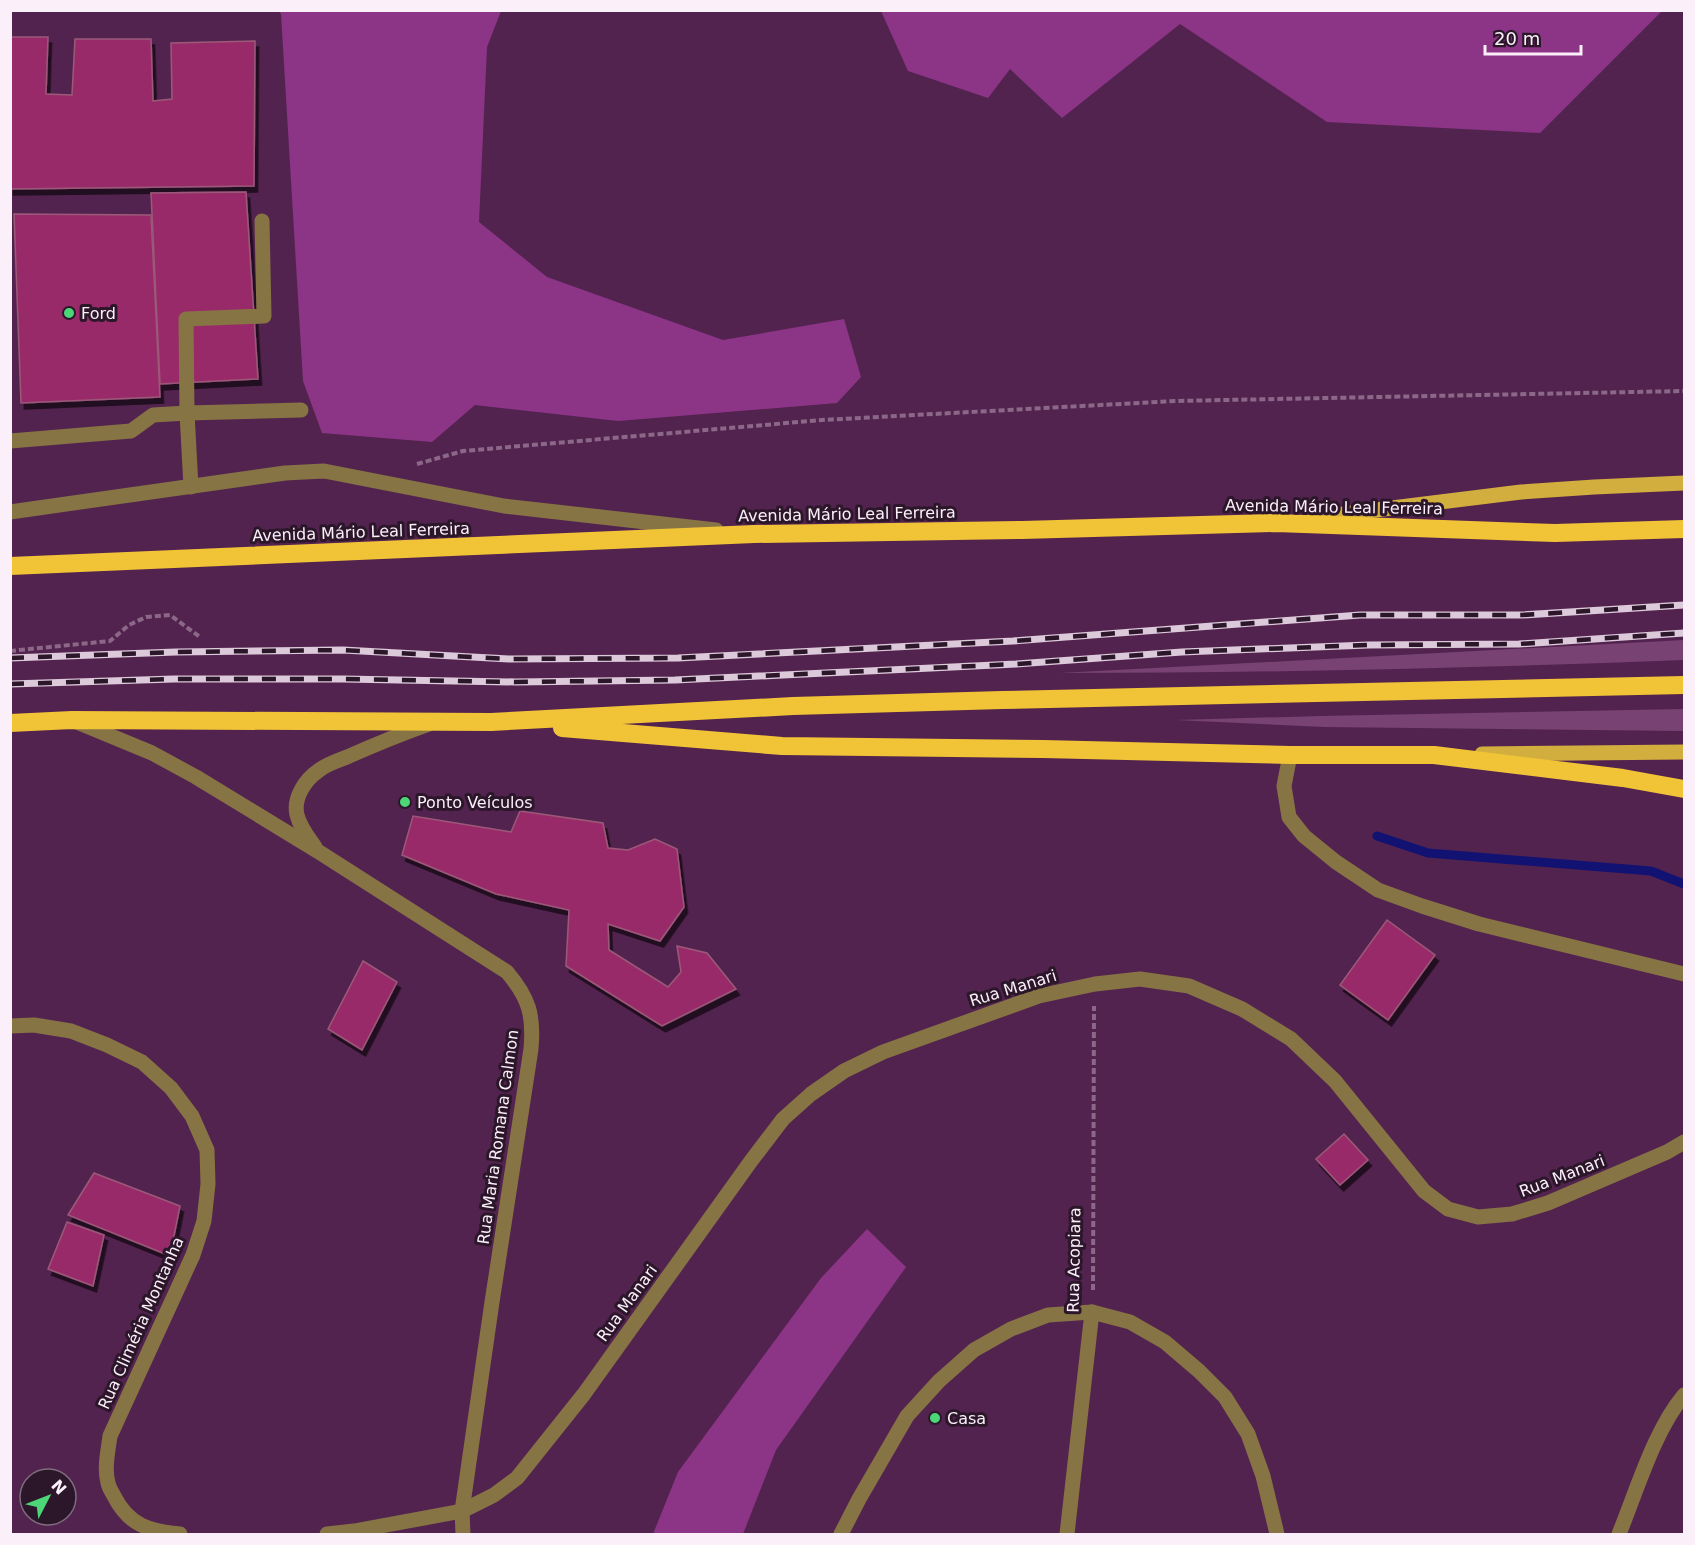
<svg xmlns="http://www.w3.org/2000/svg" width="1695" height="1545" font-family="'DejaVu Sans',sans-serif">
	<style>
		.green { fill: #784373 }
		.forest { fill: #8c3587 }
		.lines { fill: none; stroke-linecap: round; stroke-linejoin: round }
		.stream { stroke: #121273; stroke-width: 9 }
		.building { fill: #992c69; stroke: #9b5979; stroke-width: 1.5; filter: url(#shadow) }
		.path { stroke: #8b6788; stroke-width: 4; stroke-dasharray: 6 3; stroke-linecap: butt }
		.minor { stroke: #867444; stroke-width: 15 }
		.major { stroke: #d2ae3f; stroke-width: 15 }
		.highway { stroke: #f1c437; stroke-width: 18 }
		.rail-casing { stroke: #dcc9da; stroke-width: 7 }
		.rail { stroke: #2c172a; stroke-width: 4.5; stroke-dasharray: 14; stroke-linecap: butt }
		.poi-dot { fill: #4cd677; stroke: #2c172a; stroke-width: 2 }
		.labels { text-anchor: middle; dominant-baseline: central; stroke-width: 6; stroke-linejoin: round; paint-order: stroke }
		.poi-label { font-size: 16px; fill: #fbeffa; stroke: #2c172a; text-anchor: start }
		.street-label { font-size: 16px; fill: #fbeffa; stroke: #2c172a }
	</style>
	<defs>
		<filter id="shadow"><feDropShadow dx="3.5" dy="6" stdDeviation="0" flood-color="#0009"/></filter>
	</defs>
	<rect width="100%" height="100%" fill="#53234f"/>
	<g class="green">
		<path d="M1684 640V660C1476 668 1268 673 1060 673Z"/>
		<path d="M1684 709V731L1324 727 1176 720 1321 716Z"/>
	</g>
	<g class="forest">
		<path d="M279 11H501L487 47 479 222 547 277 723 340 844 319 861 377 837 403 618 421 475 405 432 442 322 433 303 381 281 14Z"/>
		<path d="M881 11H1662L1540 133 1327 122 1180 24 1062 118 1010 69 988 98 908 71Z"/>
		<path d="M867 1229 906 1267 776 1450 743 1534H653L678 1472 821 1278Z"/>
	</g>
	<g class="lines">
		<path class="stream" d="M1377 836 1428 853 1651 871 1684 884"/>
	</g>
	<g class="building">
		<path d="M10 37H48L46 94 72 95 75 39H151L153 101 172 99 171 43 255 41 254 186 10 189Z"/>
		<path d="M246 192 258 379 160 384 151 193Z"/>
		<path d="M14 214 151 215 160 397 21 403Z"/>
		<path d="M520 811 603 823 608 848 628 850 655 839 677 849 684 907 660 941 608 924 609 950 668 987 681 972 677 946 707 953 736 989 662 1026 566 966 569 910 496 894 402 855 413 816 511 832Z"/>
		<path d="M1387 920 1435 955 1388 1020 1340 985Z"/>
		<path d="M363 961 397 982 362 1050 328 1029Z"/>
		<path d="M1344 1134 1368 1160 1340 1185 1316 1159Z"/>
		<path d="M94 1173 180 1206 170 1256 68 1215Z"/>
		<path d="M67 1222 104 1235 93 1286 48 1269Z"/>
	</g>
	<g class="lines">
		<g class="path">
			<path d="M417 464 463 451 822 420 1175 401 1684 391"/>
			<path d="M10 651 110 641 129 625 146 617 170 615 200 637"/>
			<path d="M1093 1290 1094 1006"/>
		</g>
		<g class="minor">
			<path d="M262 221 264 316 186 319 187 413 301 410"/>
			<path d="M10 441 131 431 153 415 187 413 191 487"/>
			<path d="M10 512 285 473 324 471 504 506 716 530"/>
			<path d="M77 722 152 753 196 777 319 852 507 972C529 998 534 1015 531 1049L492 1302 462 1511 463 1534"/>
			<path d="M1290 755 1284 786 1289 817 1304 836 1336 862 1378 890 1422 906 1479 924 1684 974"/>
			<path d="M315 847C308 837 300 827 297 815 293 798 305 780 318 771 326 764 337 761 347 757 374 745 401 734 429 724"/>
			<path d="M10 1026 34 1025 71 1031 107 1045 142 1062 171 1088 192 1116 207 1150 208 1184 204 1221 193 1255 110 1436C108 1451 104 1468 108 1483 109 1488 112 1492 114 1496 129 1526 150 1531 180 1534"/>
			<path d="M327 1534 354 1531 462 1511 494 1495 517 1478 584 1394 751 1161 783 1119 811 1094 844 1071 883 1052 1039 996 1095 984 1140 979 1189 986 1242 1009 1291 1039 1335 1081 1424 1191 1448 1209 1478 1217 1512 1214 1548 1203 1667 1152 1684 1142"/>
			<path d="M841 1534 859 1499 907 1416 939 1381 974 1350 1011 1329 1048 1315 1092 1312 1130 1322 1165 1342 1199 1371 1225 1397 1248 1434 1263 1476 1277 1534"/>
			<path d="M1067 1534 1092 1312"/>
			<path d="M1619 1534C1637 1490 1654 1431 1684 1395"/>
		</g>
		<g class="major">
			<path d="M1311 518 1521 492 1594 487 1684 483"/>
			<path d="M1482 754 1684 752"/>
		</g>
		<g class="highway">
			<path d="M10 566 754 534 1022 530 1276 523 1555 533 1684 529"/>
			<path d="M10 723 72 720 491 722 793 706 1002 700 1684 685"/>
			<path d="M562 728 782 746 1043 749 1290 755H1434L1623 778 1684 789"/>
		</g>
		<defs>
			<g id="rail">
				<path d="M10 658 176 652 343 650 509 659 678 658 1013 641 1360 615H1522L1684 605"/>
				<path d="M10 684 174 679H343L516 682 675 680 1016 664 1182 652 1368 645 1519 644 1684 633"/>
			</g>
		</defs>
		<use href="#rail" class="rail-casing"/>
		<use href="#rail" class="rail"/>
	</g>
	<g class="poi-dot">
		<circle cx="69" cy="313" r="6"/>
		<circle cx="405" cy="802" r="6"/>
		<circle cx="935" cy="1418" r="6"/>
	</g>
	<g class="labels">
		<g class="poi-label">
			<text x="81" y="313">Ford</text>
			<text x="417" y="802">Ponto Veículos</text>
			<text x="947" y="1418">Casa</text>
		</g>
		<g class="street-label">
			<text transform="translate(1334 507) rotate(1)">Avenida Mário Leal Ferreira</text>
			<text transform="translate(847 514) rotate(-1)">Avenida Mário Leal Ferreira</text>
			<text transform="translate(361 532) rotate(-2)">Avenida Mário Leal Ferreira</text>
			<text transform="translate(1013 988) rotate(-17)">Rua Manari</text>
			<text transform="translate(498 1137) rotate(-82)">Rua Maria Romana Calmon</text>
			<text transform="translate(1562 1176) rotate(-21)">Rua Manari</text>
			<text transform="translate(1074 1260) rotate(-89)">Rua Acopiara</text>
			<text transform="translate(627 1303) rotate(-54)">Rua Manari</text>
			<text transform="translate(141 1323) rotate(-66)">Rua Climéria Montanha</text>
		</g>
	</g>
	<rect width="1695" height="1545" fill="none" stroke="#fbeffa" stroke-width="24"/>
	<g transform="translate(48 1497) rotate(48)"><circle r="28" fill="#2c172a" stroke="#7f6d7d" stroke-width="1.5"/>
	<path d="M0-4.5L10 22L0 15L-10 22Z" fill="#4cd677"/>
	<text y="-9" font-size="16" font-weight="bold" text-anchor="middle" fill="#fbeffa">N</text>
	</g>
	<path d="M1485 45v9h96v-9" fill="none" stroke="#fbeffa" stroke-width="3"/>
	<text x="1494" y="45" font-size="18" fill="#fbeffa" stroke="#2c172a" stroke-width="4.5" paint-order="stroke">20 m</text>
</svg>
